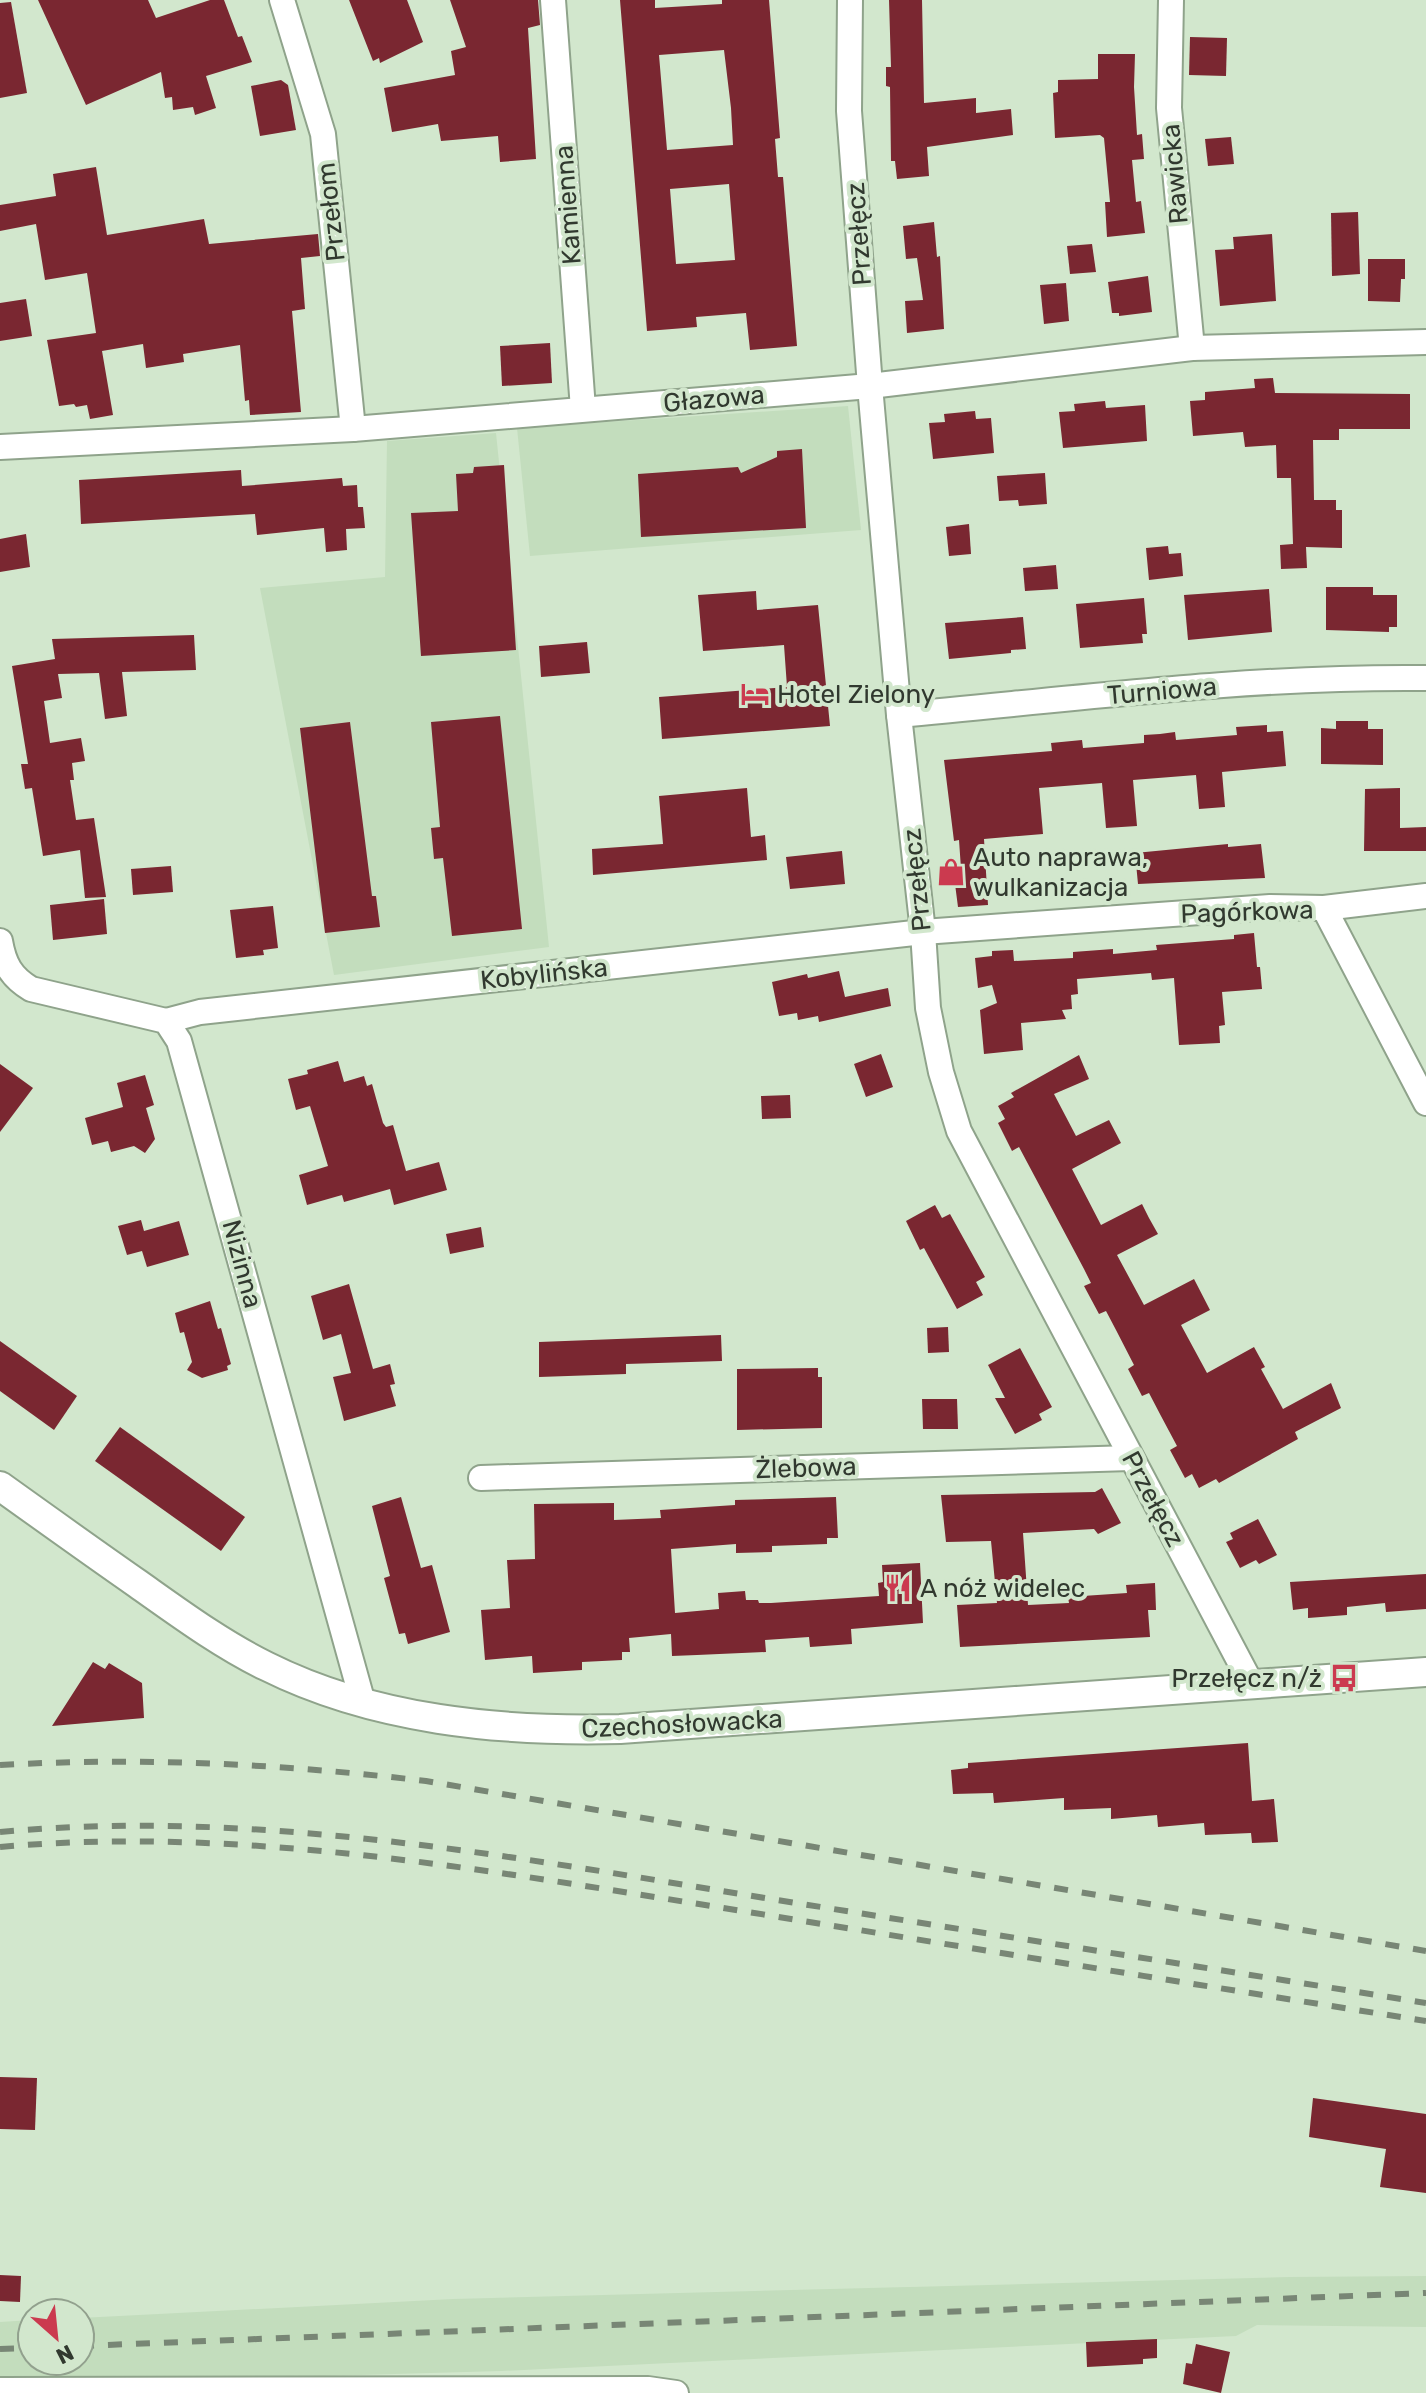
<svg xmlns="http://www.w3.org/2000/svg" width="1426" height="2393" font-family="Rubik,sans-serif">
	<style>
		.built { fill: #c3ddbd }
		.building { fill: #7a2731; fill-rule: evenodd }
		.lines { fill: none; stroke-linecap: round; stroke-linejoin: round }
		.minor-casing { stroke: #8fa38b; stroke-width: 28 }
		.tertiary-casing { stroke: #8fa38b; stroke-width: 32 }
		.minor { stroke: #fff; stroke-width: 24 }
		.tertiary { stroke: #fff; stroke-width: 28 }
		.rail { stroke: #788675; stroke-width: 6; stroke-dasharray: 14 14; stroke-linecap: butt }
		.labels { text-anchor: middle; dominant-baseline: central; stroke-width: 8; stroke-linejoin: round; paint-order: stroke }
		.street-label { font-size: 26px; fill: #31392f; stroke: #d2e7cd }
		.poi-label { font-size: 26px; fill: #31392f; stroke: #d2e7cd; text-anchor: start }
	</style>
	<rect width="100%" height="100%" fill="#d2e7cd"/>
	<g class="built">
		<path d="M848 406 861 530 530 556 517 428Z"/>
		<path d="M496 433 549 947 334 975 260 588 385 577 387 441Z"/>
		<path d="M1426 2276V2327L1257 2325 1236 2336 501 2371 0 2385V2322L32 2320V2361H80V2318L453 2299 1289 2277Z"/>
	</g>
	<g class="building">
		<path d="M38 0H148L156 18 210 0H224L238 37 242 36 252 62 206 76 216 108 195 115 193 107 173 110 172 97 165 98 161 72 86 105Z"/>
		<path d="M349 0H407L423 42 380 63 379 58 373 61Z"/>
		<path d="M450 0H538L540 25 528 28 536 159 500 162 498 136 441 141 438 124 392 132 384 88 455 75 451 51 466 47Z"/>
		<path d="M620 0H655V8L722 4V0H769L780 138 775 139 778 177H783L797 346 750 350 746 313 696 317 697 327 647 331ZM724 50 731 108 733 145 667 150 659 55ZM729 184 735 260 676 264 670 189Z"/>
		<path d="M889 0H922L924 103 976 98V113L1011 109 1013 135 927 147 929 176 897 179 895 161H891L890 87 886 86V67H891Z"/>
		<path d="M11 2 27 93 0 98V3Z"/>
		<path d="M1190 37 1227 38 1226 76 1189 75Z"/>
		<path d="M1098 54H1135L1134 87 1137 135 1142 134 1144 159 1132 160 1136 202 1141 201 1145 233 1107 237 1105 202H1110L1104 138 1100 135 1055 138 1053 93 1058 92V80L1098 79Z"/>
		<path d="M281 80 288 85 296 130 260 136 251 86Z"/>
		<path d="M1231 137 1234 164 1208 166 1205 139Z"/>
		<path d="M96 167 107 235 204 219 209 244 318 234 320 256 301 258 305 309 292 311 301 412 250 415 249 400 245 401 240 345 183 354 184 362 146 368 143 344 102 351 113 415 90 419 87 405 76 407 74 404 59 406 47 340 96 333 87 273 45 280 36 224 0 231V205L56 196 53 174Z"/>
		<path d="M1358 212 1360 274 1332 276 1331 213Z"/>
		<path d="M934 222 937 257 940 256 944 329 907 333 905 301 923 300 917 258 906 259 903 226Z"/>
		<path d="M1272 234 1276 301 1220 306 1215 250 1234 249 1233 237Z"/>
		<path d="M1092 244 1096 272 1070 274 1067 246Z"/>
		<path d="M1368 259H1405V279H1401L1400 302 1368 301Z"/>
		<path d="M1148 276 1152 312 1119 316V313H1112L1108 282Z"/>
		<path d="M1066 283 1069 321 1044 324 1040 285Z"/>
		<path d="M26 299 32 336 0 341V303Z"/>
		<path d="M550 343 552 383 502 386 500 346Z"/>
		<path d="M1273 378 1275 393 1410 394V429H1339V440H1313L1314 500H1336V510H1342V548L1306 547 1307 568 1281 569 1280 545 1293 544 1291 478H1277L1276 445 1245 447 1243 432 1193 436 1190 401 1205 400V392L1255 388 1254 379Z"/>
		<path d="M1105 401 1106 408 1145 405 1147 441 1063 448 1059 412 1075 411 1074 404Z"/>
		<path d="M975 411 976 419 991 418 994 453 933 459 929 423 945 422 944 414Z"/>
		<path d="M802 449 806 528 641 537 638 474 738 467 741 473 777 457V451Z"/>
		<path d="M504 465 516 650 421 656 411 513 458 511 456 474 473 473 474 467Z"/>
		<path d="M241 470 242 486 342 478 343 486 357 485 358 507H363L365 528 346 529 347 550 326 552 324 528 257 535 255 514 81 524 79 480Z"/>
		<path d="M1045 473 1047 504 1019 506 1018 500 999 501 997 476Z"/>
		<path d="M969 524 971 554 949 556 946 527Z"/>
		<path d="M26 534 30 567 0 572V539Z"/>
		<path d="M1168 546 1169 554 1181 553 1183 576 1149 580 1146 548Z"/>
		<path d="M1056 565 1058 589 1025 591 1023 568Z"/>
		<path d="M1326 587H1373V595H1397V627H1389V632L1326 630Z"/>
		<path d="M1269 589 1272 632 1188 640 1184 595Z"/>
		<path d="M756 591 757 610 818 605 830 726 662 739 659 697 787 687 784 645 703 651 698 595Z"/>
		<path d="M1144 598 1147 634H1142L1143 643 1080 648 1076 604Z"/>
		<path d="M1023 617 1026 649 1011 650V653L949 659 945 623Z"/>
		<path d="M194 635 196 670 122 672 127 716 105 719 99 673 58 674 62 698 44 701 50 743 81 738 85 761 72 763 74 780H70L76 820 94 818 106 897 85 898 80 850 43 856 32 788 25 789 21 764H28L12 666 55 659 52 639Z"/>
		<path d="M587 642 590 673 541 677 539 646Z"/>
		<path d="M500 716 522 929 452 936 443 858 434 859 431 828 440 827 431 722Z"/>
		<path d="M1336 721H1368V729H1383V765L1321 764V728L1336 729Z"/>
		<path d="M350 722 372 896H376L380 927 325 933 300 728Z"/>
		<path d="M1267 725V732L1283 731 1286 766 1222 772 1225 807 1199 809 1196 775 1133 780 1137 826 1106 828 1102 783 1039 788 1043 834 984 839 988 905 958 907 955 884 962 883 959 840 954 841 944 760 1052 751 1051 743 1082 740 1083 748 1144 743V735L1160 734 1175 732 1176 740 1237 735 1236 727Z"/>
		<path d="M747 788 751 837 765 835 767 860 593 875 592 849 663 844 659 796Z"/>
		<path d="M1400 788V828L1426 827V851H1364L1365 789Z"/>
		<path d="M1228 844V847L1261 844 1265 878 1138 884 1135 853Z"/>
		<path d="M842 851 845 884 790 889 786 857Z"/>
		<path d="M171 866 173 892 133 895 131 869Z"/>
		<path d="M104 899 107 934 53 940 50 905Z"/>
		<path d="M273 906 278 948 263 950 264 955 236 958 230 910Z"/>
		<path d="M1254 933 1257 967H1260L1262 989 1222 992 1225 1025 1219 1026 1220 1043 1179 1045 1174 978 1152 980 1151 973 1077 979 1078 994 1071 995 1072 1009 1062 1010 1066 1019 1021 1023 1023 1050 984 1054 980 1010 997 1003 992 985 978 988 975 958 992 956V951L1013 950 1014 961 1073 958V952L1113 949V954L1157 950 1156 945 1234 939V935Z"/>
		<path d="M839 971 845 997 888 988 891 1006 819 1022 818 1016 798 1020 797 1013 779 1016 772 982 807 974 808 978Z"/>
		<path d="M881 1054 893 1087 866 1097 854 1064Z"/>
		<path d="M1079 1055 1089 1079 1054 1094 1076 1136 1109 1120 1121 1143 1072 1169 1101 1225 1142 1204 1149 1218 1158 1234 1117 1255 1144 1305 1194 1279 1210 1310 1181 1325 1207 1373 1254 1347 1265 1367 1261 1369 1283 1409 1331 1383 1341 1408 1295 1432 1298 1439 1219 1483 1216 1479 1199 1488 1192 1474 1185 1478 1170 1450 1177 1446 1161 1416 1149 1393 1142 1396 1128 1369 1134 1365 1116 1330 1106 1311 1099 1314 1084 1286 1091 1283 1084 1269 1019 1147 1012 1151 998 1123 1005 1119 998 1106 1014 1097 1011 1093Z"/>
		<path d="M338 1061 344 1082 364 1076 367 1086 372 1084 383 1123 386 1127 393 1125 406 1171 439 1162 447 1190 394 1205 390 1189 344 1202 342 1195 307 1205 299 1175 328 1166 310 1106 296 1110 288 1079 308 1074 307 1070Z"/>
		<path d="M0 1064 33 1088 0 1132Z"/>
		<path d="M145 1075 154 1105 146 1108 155 1139 145 1153 134 1146 111 1152 108 1141 92 1145 85 1118 123 1107 117 1083Z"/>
		<path d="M790 1095 791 1118 762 1119 761 1096Z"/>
		<path d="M935 1205 942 1218 950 1214 985 1277 976 1282 983 1295 957 1309 924 1248 920 1250 906 1221Z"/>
		<path d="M141 1220 144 1231 179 1221 189 1255 147 1267 142 1251 127 1255 118 1226Z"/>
		<path d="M481 1227 484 1247 450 1254 446 1234Z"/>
		<path d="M349 1284 373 1369 390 1364 395 1384 390 1385 396 1406 344 1421 333 1377 351 1373 341 1334 323 1340 311 1296Z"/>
		<path d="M210 1301 218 1329 221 1328 231 1364 227 1366 228 1370 202 1378 187 1370 192 1362 184 1332 180 1333 175 1313Z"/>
		<path d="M948 1327 949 1352 928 1353 927 1328Z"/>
		<path d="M721 1335 722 1361 626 1364V1374L539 1377V1342Z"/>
		<path d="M0 1341 77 1396 54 1430 0 1391Z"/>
		<path d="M1020 1348 1052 1407 1039 1414 1042 1420 1015 1434 995 1398H1005L988 1365Z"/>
		<path d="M818 1368V1377H822V1428L737 1430V1369Z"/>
		<path d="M922 1399H957L958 1429H923Z"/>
		<path d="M120 1427 245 1517 221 1551 95 1461Z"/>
		<path d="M1102 1488 1121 1523 1098 1534 1094 1529 1023 1533 1028 1605 1069 1603 1068 1597 1127 1593 1126 1585 1155 1583 1156 1610H1148L1150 1637 960 1647 957 1605 997 1603 991 1541 946 1542 941 1495 1095 1492Z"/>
		<path d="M401 1497 421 1568 432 1565 450 1632 408 1644 405 1633 399 1634 384 1578 390 1576 372 1506Z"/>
		<path d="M836 1497 838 1538H827V1544L772 1546V1552L736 1553V1544L671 1549 675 1613 719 1609 718 1593 745 1591 746 1600H758L759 1603H771L879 1596 878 1583 883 1582 882 1565 920 1563 923 1623 851 1629 852 1644 810 1647 809 1637 765 1640 766 1652 697 1655 672 1656 671 1634 629 1638 630 1652H622V1660L582 1662V1670L533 1673 532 1656 485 1660 481 1610 510 1608 507 1560 535 1559 534 1504 614 1503V1520L661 1518 660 1510 735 1505V1500Z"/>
		<path d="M1258 1519 1277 1555 1259 1564 1256 1560 1240 1568 1226 1542 1233 1539 1230 1533Z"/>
		<path d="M1426 1574V1609L1386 1612 1385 1603 1347 1607V1615L1308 1618V1608L1293 1610 1290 1582Z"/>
		<path d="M93 1662 105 1669 109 1663 142 1683 144 1718 52 1726Z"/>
		<path d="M1248 1743 1252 1801 1274 1799 1278 1842 1252 1843 1251 1833 1205 1835 1204 1823 1158 1827 1157 1815 1111 1819V1808L1064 1810V1798L994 1803 993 1793 953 1794 951 1770 968 1768V1763Z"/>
		<path d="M0 2077 37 2078 35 2130 0 2129Z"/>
		<path d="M1313 2098 1426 2114V2193L1380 2187 1386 2149 1309 2137Z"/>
		<path d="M0 2275 21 2276 20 2302 0 2301Z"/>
		<path d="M1157 2339V2358L1143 2359V2364L1087 2367 1086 2342Z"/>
		<path d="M1196 2344 1230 2352 1221 2393 1183 2384 1186 2363 1192 2364Z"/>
	</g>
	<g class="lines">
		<defs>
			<g id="minor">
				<path d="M282 0 323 134 353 429"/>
				<path d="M553 0 583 409"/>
				<path d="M850 0 849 111 870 386 899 715 923 932 928 1008 941 1072 959 1131 1252 1685"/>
				<path d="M1171 0 1169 108 1192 348"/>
				<path d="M0 447 353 429 870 386 1192 348 1426 342"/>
				<path d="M899 715C1074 699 1250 676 1426 678"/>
				<path d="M1324 908 1426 1103"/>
				<path d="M0 941C4 964 11 977 31 989L166 1021 179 1041 363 1703"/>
				<path d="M166 1021 200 1012 923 932 1270 907 1324 908 1426 896"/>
				<path d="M481 1478 1131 1458"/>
				<path d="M0 2390 648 2389 676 2393"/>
			</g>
			<path id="tertiary" d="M0 1486C46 1519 92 1552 138 1584 179 1613 221 1644 266 1666 374 1720 500 1732 620 1729L1426 1672"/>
		</defs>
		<use href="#minor" class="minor-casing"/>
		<use href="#tertiary" class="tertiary-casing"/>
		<use href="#minor" class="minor"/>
		<use href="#tertiary" class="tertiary"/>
		<g class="rail">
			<path d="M0 1765C145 1757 282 1764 426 1781L1426 1951"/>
			<path d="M0 1832C248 1809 497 1854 740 1894 969 1931 1197 1966 1426 2003"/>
			<path d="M0 1847C236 1826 472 1868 705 1905 945 1944 1186 1983 1426 2021"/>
			<path d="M80 2346 1426 2293"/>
			<path d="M0 2349 32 2348"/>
		</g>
	</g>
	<defs>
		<symbol id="hotel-bare" viewBox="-9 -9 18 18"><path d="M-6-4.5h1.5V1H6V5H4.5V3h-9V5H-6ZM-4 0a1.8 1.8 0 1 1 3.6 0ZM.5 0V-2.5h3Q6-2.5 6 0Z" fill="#cb3a4f" stroke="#d2e7cd" stroke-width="2.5" paint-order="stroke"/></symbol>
		<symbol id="shop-bare" viewBox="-9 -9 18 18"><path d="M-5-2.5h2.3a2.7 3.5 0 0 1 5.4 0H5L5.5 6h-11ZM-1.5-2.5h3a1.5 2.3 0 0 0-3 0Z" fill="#cb3a4f" stroke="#d2e7cd" stroke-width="2.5" paint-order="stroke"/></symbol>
		<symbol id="restaurant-bare" viewBox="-9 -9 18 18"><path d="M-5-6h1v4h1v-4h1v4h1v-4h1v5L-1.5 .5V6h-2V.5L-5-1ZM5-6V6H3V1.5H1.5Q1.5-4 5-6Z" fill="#cb3a4f" stroke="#d2e7cd" stroke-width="2.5" paint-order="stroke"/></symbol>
		<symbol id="bus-bare" viewBox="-9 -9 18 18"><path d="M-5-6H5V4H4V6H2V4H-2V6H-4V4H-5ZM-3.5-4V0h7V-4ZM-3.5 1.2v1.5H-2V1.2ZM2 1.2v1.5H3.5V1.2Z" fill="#cb3a4f" stroke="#d2e7cd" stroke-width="2.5" paint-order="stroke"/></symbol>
	</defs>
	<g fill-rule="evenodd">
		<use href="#hotel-bare" x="735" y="674" width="40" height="40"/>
		<use href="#shop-bare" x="931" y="852" width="40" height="40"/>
		<use href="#restaurant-bare" x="878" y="1568" width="40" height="40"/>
		<use href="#bus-bare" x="1324" y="1658" width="40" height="40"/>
	</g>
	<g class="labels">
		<g class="street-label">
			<text transform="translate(1175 174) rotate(-95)">Rawicka</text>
			<text transform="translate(568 205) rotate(-94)">Kamienna</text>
			<text transform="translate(331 212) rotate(-96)">Przełom</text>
			<text transform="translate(859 234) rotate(-94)">Przełęcz</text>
			<text transform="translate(714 399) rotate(-5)">Głazowa</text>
			<text transform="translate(1162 691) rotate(-5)">Turniowa</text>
			<text transform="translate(917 880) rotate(-96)">Przełęcz</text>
			<text transform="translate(1247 912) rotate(-2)">Pagórkowa</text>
			<text transform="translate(544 974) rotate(-6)">Kobylińska</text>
			<text transform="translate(242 1264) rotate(75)">Nizinna</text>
			<text transform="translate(806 1468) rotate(-2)">Żlebowa</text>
			<text transform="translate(1153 1499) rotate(62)">Przełęcz</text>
			<text transform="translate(682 1724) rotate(-3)">Czechosłowacka</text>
		</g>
		<g class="poi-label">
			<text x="777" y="694">Hotel Zielony</text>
			<text x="973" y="857">Auto naprawa,<tspan x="973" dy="30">wulkanizacja</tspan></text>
			<text x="920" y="1588">A nóż widelec</text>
			<text x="1322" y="1678" text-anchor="end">Przełęcz n/ż</text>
		</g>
	</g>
	<g transform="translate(56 2337) rotate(153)"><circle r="38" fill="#d2e7cd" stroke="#92a18e" stroke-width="2"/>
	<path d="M0-6L14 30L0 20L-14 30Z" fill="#cb3a4f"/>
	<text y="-12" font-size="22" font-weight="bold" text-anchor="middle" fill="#31392f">N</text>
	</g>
</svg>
